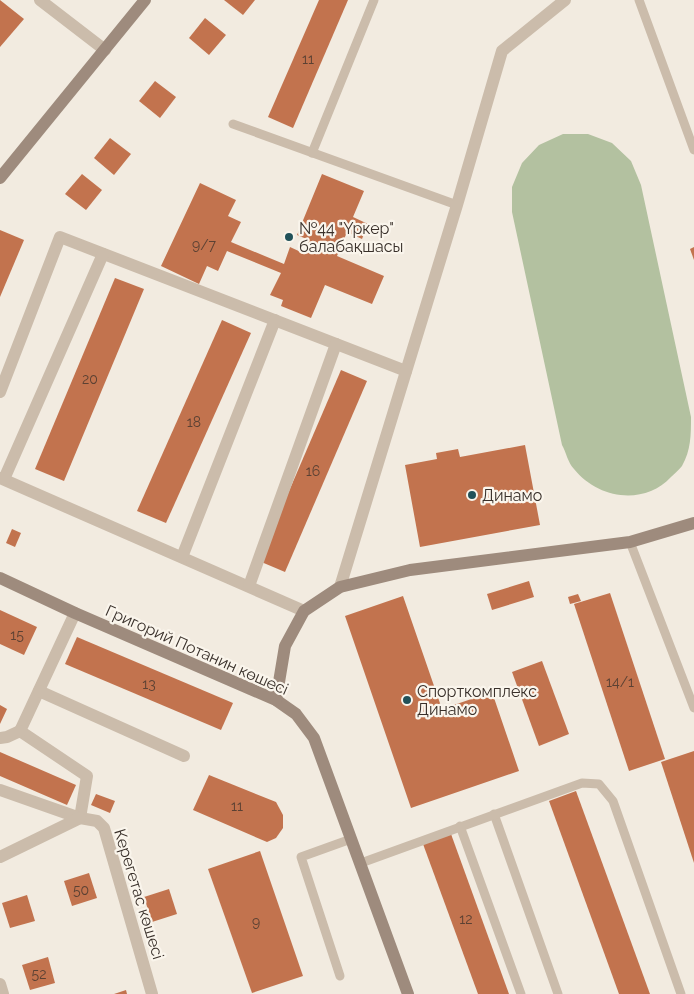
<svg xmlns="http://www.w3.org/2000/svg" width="694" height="994" font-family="Raleway,sans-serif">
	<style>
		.green { fill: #b3c1a0 }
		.building { fill: #c2734e }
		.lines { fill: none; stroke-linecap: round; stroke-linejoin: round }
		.lane { stroke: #cbbcab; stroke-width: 9 }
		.street { stroke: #cbbcab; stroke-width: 12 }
		.secondary { stroke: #9e8b7d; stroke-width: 12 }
		.poi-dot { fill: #215159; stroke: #faf5ec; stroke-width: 2 }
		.labels { text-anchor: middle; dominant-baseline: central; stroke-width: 4.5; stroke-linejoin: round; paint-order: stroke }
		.number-label { font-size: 14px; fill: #5b4133 }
		.poi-label { font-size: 16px; fill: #39302a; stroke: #faf5ec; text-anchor: start }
		.street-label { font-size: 16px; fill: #39302a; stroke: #faf5ec }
	</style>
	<rect width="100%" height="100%" fill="#f2ebe0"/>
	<path class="green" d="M563 134H588L612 143 631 161 641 185 691 417C691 435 691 450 682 466 679 470 675 473 671 477 644 506 598 499 574 469 568 463 566 452 562 445L512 212V187L522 163 539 145Z"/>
	<g class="building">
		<path d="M0 0 24 19 0 47Z"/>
		<path d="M224 0H255L243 15Z"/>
		<path d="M319 0H348L293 128 268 117Z"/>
		<path d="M205 18 226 35 209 55 189 38Z"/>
		<path d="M155 81 176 97 160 118 139 101Z"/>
		<path d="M110 138 131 154 114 175 94 158Z"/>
		<path d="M82 174 102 190 86 210 65 194Z"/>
		<path d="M322 174 364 191 353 217 368 224 362 239 347 232 337 256 384 276 372 304 325 285 311 318 281 306 283 300 270 295 281 273 227 251 218 271 207 266 199 284 161 266 200 183 236 200 228 216 241 222 231 242 284 264 290 247 303 253 309 240 297 235Z"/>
		<path d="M0 230 24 240 0 297Z"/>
		<path d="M694 247V260L690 249Z"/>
		<path d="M115 278 144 289 64 481 35 469Z"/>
		<path d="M222 320 251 333 166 523 137 511Z"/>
		<path d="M341 370 367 381 285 572 259 561Z"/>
		<path d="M525 445 540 525 420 547 405 465 437 459 436 453 458 449 460 457Z"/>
		<path d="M12 529 21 533 15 547 6 543Z"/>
		<path d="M529 581 534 597 492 610 487 594Z"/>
		<path d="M610 593 665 759 629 771 574 604Z"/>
		<path d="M578 594 581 601 570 604 568 597Z"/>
		<path d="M403 596 442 709 492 692 519 771 411 808 345 616Z"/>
		<path d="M0 610 37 627 24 655 0 644Z"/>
		<path d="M77 637 233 703 221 730 65 664Z"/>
		<path d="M542 661 569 734 539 746 512 672Z"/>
		<path d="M0 705 7 709 0 724Z"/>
		<path d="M694 751V863L661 762Z"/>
		<path d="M0 752 76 785 67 805 0 776Z"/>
		<path d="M209 775 276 802 283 815V828L276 838 267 842 193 810Z"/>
		<path d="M576 791 650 994H619L549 801Z"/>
		<path d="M96 794 115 801 110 813 91 805Z"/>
		<path d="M451 834 509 994H478L423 844Z"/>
		<path d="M260 851 303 976 252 993 208 869Z"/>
		<path d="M89 873 97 898 72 906 64 881Z"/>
		<path d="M169 889 177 914 152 922 144 897Z"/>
		<path d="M27 895 35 921 10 928 2 903Z"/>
		<path d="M48 957 55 983 30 990 22 965Z"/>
		<path d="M126 990 127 994H114Z"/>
	</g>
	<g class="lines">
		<g class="lane">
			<path d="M639 0 694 150"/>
			<path d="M233 124 457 205"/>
			<path d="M312 153 374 0"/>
			<path d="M630 542 694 708"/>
			<path d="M494 814 558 994"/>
			<path d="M460 826 521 994"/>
			<path d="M361 863 582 783 599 784 613 801 681 994"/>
			<path d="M340 976 301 857 351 839"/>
		</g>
		<g class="street">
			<path d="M40 0 105 50"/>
			<path d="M0 392 60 237 406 371"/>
			<path d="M0 478 304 611"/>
			<path d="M4 479 103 254"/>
			<path d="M182 557 275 320"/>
			<path d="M249 586 336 344"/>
			<path d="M340 587 457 205 502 51 565 0"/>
			<path d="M75 613 20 731 87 776 80 818"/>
			<path d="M39 691 184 756"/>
			<path d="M0 738 7 737 20 731"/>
			<path d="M0 790 80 818 97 821 104 828 152 994"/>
			<path d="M0 857 80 818"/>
			<path d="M0 984 3 994"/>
		</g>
		<g class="secondary">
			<path d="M0 178 145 0"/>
			<path d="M0 578 75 613 276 700 296 714 314 738 408 994"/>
			<path d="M276 700 285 646 304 611 340 587 410 570 630 542 694 523"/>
		</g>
	</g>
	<g class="poi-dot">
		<circle cx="289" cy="237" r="5"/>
		<circle cx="472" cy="495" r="5"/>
		<circle cx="407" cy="700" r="5"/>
	</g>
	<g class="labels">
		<g class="number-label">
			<text x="308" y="59">11</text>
			<text x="204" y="245">9/7</text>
			<text x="90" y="379">20</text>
			<text x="194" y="422">18</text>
			<text x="313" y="471">16</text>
			<text x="17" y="635">15</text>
			<text x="620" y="682">14/1</text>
			<text x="149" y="684">13</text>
			<text x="237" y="806">11</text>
			<text x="81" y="890">50</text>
			<text x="466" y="919">12</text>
			<text x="256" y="922">9</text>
			<text x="39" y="974">52</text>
		</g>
		<g class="poi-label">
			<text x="299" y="228">№44 "Үркер"<tspan x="299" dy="18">балабақшасы</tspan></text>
			<text x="482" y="495">Динамо</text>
			<text x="417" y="691">Спорткомплекс<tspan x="417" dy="18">Динамо</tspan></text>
		</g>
		<g class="street-label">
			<text transform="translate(197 650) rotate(24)">Григорий Потанин көшесі</text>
			<text transform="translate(139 894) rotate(73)">Керегетас көшесі</text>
		</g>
	</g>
</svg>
